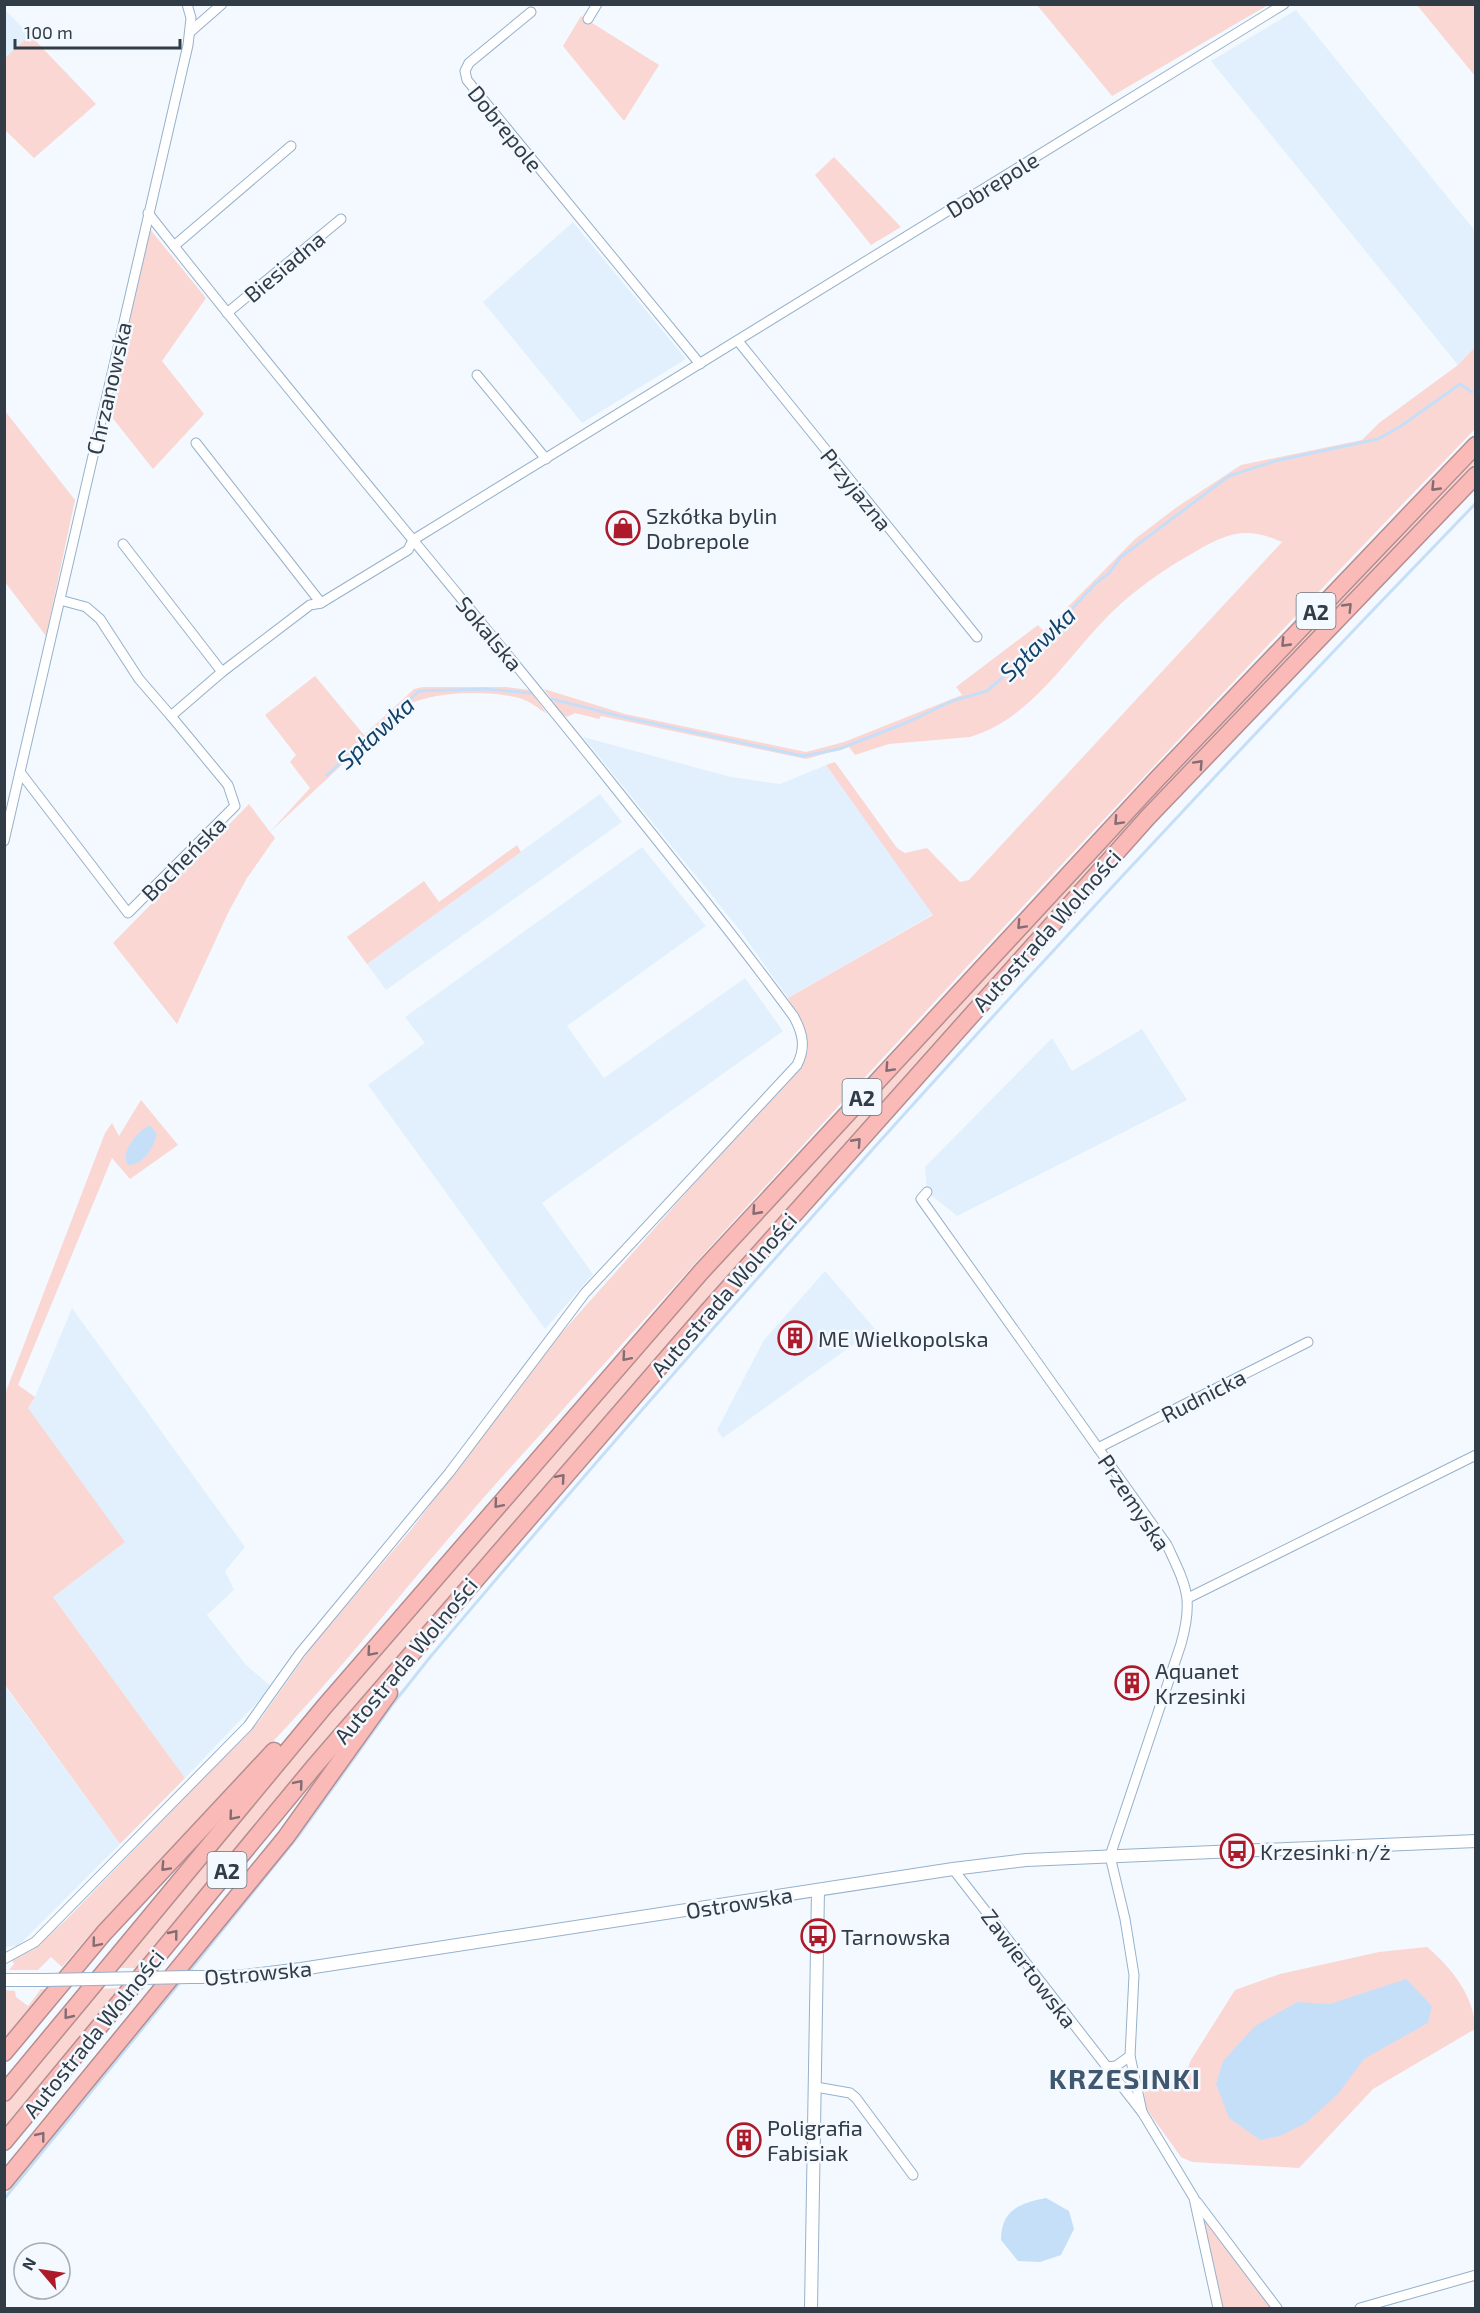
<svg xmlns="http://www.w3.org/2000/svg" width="1480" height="2313" font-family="'Exo 2',sans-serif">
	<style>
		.built { fill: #e2f0fd }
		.green { fill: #fbd7d4 }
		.water { fill: #c6dff9 }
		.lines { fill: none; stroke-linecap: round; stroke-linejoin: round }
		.stream { stroke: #c6dff9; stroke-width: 3 }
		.minor-casing { stroke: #96b1cb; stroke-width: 11 }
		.tertiary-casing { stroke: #96b1cb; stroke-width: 14 }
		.motorway-casing { stroke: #b48e90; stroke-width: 19 }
		.minor { stroke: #fff; stroke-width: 9 }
		.tertiary { stroke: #fff; stroke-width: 12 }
		.motorway { stroke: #fabab7; stroke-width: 16 }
		.tertiary-bridge-casing { stroke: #96b1cb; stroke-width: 14; stroke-linecap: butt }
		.tertiary-bridge { stroke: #fff; stroke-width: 12 }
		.oneway { stroke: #816e74 }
		.labels { text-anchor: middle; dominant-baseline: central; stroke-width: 5; stroke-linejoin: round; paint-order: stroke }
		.shield { fill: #f3f9fe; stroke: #6b757e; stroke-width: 1.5 }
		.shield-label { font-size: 21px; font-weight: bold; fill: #313c47 }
		.street-label { font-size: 22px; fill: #313c47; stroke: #f3f9fe }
		.poi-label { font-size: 22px; fill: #313c47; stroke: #f3f9fe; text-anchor: start }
		.water-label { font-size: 24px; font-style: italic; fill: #124169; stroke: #f3f9fe }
		.district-label { font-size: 28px; font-weight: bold; letter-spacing: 1.5px; fill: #40586f; stroke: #f3f9fe }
	</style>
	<rect width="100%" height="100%" fill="#f3f9fe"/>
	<g class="built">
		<path d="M4 9 30 35 5 58H4Z"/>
		<path d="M1296 10 1475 231V347L1458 365 1211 61Z"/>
		<path d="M573 222 686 359 582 423 483 302Z"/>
		<path d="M583 737 731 777 780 784 826 765 933 914 788 998 739 929Z"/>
		<path d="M600 794 622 822 386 990 367 964Z"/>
		<path d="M642 847 706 926 567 1026 604 1078 745 978 783 1031 542 1203 593 1274 545 1329 368 1085 425 1043 405 1017Z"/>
		<path d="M1142 1029 1187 1100 957 1216 927 1192 925 1167 1052 1038 1072 1071Z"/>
		<path d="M825 1271 875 1329 723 1438 717 1430 764 1340Z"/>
		<path d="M72 1308 245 1547 225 1571 234 1590 207 1615 246 1665 272 1687 185 1778 53 1597 28 1408 35 1397Z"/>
		<path d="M4 1685 120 1844 18 1946 5 1947Z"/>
	</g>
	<g class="green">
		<path d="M1037 5H1268L1112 96Z"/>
		<path d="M1417 5H1475V76Z"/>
		<path d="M581 16 659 65 624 121 563 46Z"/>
		<path d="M30 35 96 104 34 158 4 129 5 58Z"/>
		<path d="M834 157 901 227 871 245 815 175Z"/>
		<path d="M149 228 206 298 162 361 204 414 153 469 107 411Z"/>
		<path d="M1475 347V429C1147 768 827 1116 511 1467 443 1542 380 1622 313 1698 231 1789 142 1874 62 1967L51 1957 38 1970H9L14 1964 12 1960 34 1949 67 1919 259 1721 315 1642 410 1531 558 1337 732 1141 791 1079 802 1064 808 1050 807 1035 788 998 933 915 826 765 835 762 897 848 905 853 927 848 960 882 969 880 1282 542C1245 525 1225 534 1193 553 1164 569 1136 589 1112 612 1068 655 1033 718 970 737L889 744 855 755 849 747 806 759 601 716 599 719 575 713 567 717 562 714 544 689 625 714 806 752 844 742 962 695 956 687 1038 625 1044 631 1135 539 1177 507 1241 465 1362 440 1379 423 1458 365Z"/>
		<path d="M5 411 75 500 46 636 5 582Z"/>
		<path d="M1475 456V464L1213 738 989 983 449 1597 137 1968H115L253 1802 732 1247 1279 659Z"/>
		<path d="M315 676 364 735 414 689 423 687H507L530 690 547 714C538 708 530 701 519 698 489 690 433 691 405 706L270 832 275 838 247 878 228 913 177 1024 113 943 249 804 270 832 310 788 290 762 296 755 265 715Z"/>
		<path d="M517 845 521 852 367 964 347 937 424 881 439 902Z"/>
		<path d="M141 1100 178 1145 130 1179 112 1158 18 1385 35 1397 28 1408 125 1542 53 1597 185 1778 120 1844 5 1685V1394L105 1133 112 1123 119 1136Z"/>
		<path d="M1427 1947C1451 1967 1475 1997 1475 2029L1373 2089 1299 2168 1192 2162 1181 2157 1145 2107 1144 2088 1181 2083 1191 2060 1235 1990 1280 1974 1379 1952Z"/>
		<path d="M120 1988 5 2130V2104L99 1989Z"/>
		<path d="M41 1989H49L5 2043V1990L15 1991 16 1997 28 2006Z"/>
		<path d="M1203 2216 1271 2308H1221Z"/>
	</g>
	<g class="water">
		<path d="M150 1125 157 1134C154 1147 144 1165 128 1165 119 1152 138 1131 150 1125Z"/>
		<path d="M1406 1979 1432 2006 1428 2023 1364 2059 1338 2094 1306 2123 1280 2136 1260 2140 1229 2118 1216 2084 1223 2061 1255 2026 1297 2002 1330 2004Z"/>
		<path d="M1046 2198 1069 2211 1074 2229 1061 2255 1040 2262 1018 2261 1001 2240C1001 2210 1020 2203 1046 2198Z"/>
	</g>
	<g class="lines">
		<g class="stream">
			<path d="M552 699 623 717 803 756 839 749 908 722 952 701 987 691 1015 667 1035 643 1069 612 1096 583 1109 573 1121 557 1229 476 1275 461 1378 439 1401 426 1460 384 1472 392"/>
			<path d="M327 775 419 691 485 689 531 693"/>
			<path d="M187 1974 299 1835 392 1705 431 1656C766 1259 1115 876 1476 503"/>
			<path d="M4 2199 181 1981"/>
		</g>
		<defs>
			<g id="minor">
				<path d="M531 12 469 63 465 71 467 80 700 364"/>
				<path d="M588 19 597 4"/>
				<path d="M190 32 222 4"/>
				<path d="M174 246 291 146"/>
				<path d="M227 313 341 219"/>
				<path d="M738 341 977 637"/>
				<path d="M477 375 546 459"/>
				<path d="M196 443 321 603"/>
				<path d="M413 540 1284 4"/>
				<path d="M123 544 222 672 310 605 321 603 408 550 413 540"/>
				<path d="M60 600 86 607 100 619 139 679 171 716"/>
				<path d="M20 772 128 913 235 806 228 785 171 716 222 672"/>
				<path d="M4 841 188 45 191 18 187 4"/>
				<path d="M927 1192 921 1199 1167 1545C1186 1586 1194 1598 1181 1644L1110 1856 1125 1919 1134 1975 1130 2056 1142 2112"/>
				<path d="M1098 1448 1308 1342"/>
				<path d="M1188 1598 1476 1455"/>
				<path d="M953 1869 1142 2112 1194 2198 1218 2308"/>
				<path d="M4 1959 35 1942 248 1726 300 1653 449 1473 585 1293 797 1065C806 1047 803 1034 794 1017 735 936 671 858 609 780 457 590 298 405 148 213"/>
				<path d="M1106 2067 1116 2066 1130 2056"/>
				<path d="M816 2087 850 2093 856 2098 913 2175"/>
				<path d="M1197 2202 1277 2308"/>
				<path d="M1360 2308 1476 2275"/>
			</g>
			<g id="tertiary">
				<path d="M190 1977H236L301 1969 953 1869 1026 1860 1476 1841"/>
				<path d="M4 1980H45"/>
				<path d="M811 2308 818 1890"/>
			</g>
			<g id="motorway">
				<path d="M4 2053 104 1933 274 1751"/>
				<path d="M4 2093 324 1707 701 1272 1158 778 1476 445"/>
				<path d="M4 2142 313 1768 708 1311 1148 817 1476 475"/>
				<path d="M4 2182 286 1837 389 1693"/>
			</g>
		</defs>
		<use href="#minor" class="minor-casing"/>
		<use href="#tertiary" class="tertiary-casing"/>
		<use href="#motorway" class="motorway-casing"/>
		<use href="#minor" class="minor"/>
		<use href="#tertiary" class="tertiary"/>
		<use href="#motorway" class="motorway"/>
		<defs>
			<path id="tertiary-bridge" d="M45 1980 190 1977"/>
		</defs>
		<use href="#tertiary-bridge" class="tertiary-bridge-casing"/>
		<use href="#tertiary-bridge" class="tertiary-bridge"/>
	</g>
	<defs><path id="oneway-chevron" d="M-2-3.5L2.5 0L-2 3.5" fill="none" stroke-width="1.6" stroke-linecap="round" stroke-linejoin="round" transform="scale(1.5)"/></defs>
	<g class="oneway">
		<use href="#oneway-chevron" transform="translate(1435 487) rotate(134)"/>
		<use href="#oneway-chevron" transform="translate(1348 607) rotate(-46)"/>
		<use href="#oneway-chevron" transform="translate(1285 643) rotate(134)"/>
		<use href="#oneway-chevron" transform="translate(1199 764) rotate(-47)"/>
		<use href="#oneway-chevron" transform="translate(1118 821) rotate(133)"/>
		<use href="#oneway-chevron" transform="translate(1021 925) rotate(133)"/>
		<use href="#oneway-chevron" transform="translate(889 1068) rotate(133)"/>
		<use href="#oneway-chevron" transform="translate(857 1142) rotate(-48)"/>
		<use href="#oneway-chevron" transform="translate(756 1211) rotate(132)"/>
		<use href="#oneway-chevron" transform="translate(626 1357) rotate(131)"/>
		<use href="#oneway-chevron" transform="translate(561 1478) rotate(-49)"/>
		<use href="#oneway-chevron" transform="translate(498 1504) rotate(131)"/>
		<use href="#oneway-chevron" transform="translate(371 1652) rotate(131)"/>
		<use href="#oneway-chevron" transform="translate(299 1784) rotate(-50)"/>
		<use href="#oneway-chevron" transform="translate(233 1816) rotate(130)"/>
		<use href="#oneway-chevron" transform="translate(165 1867) rotate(133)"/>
		<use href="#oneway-chevron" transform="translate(174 1934) rotate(-51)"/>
		<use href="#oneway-chevron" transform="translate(96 1943) rotate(130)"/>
		<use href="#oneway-chevron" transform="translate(68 2015) rotate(129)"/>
		<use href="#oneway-chevron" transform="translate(41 2136) rotate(-51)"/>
	</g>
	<defs>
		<symbol id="shop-ring" viewBox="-11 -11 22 22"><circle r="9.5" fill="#f3f9fe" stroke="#ad1a2a" stroke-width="1.5"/><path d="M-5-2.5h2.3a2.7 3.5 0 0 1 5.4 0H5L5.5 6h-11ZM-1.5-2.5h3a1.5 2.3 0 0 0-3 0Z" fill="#ad1a2a"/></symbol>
		<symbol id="building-ring" viewBox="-11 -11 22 22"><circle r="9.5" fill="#f3f9fe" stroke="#ad1a2a" stroke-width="1.5"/><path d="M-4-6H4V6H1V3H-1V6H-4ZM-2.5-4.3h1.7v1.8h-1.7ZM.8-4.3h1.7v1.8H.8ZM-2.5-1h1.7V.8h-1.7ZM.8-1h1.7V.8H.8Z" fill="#ad1a2a"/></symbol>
		<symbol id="bus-ring" viewBox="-11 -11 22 22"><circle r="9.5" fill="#f3f9fe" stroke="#ad1a2a" stroke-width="1.5"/><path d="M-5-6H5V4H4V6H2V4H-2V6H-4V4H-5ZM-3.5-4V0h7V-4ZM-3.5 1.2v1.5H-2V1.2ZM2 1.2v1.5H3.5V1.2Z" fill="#ad1a2a"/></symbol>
	</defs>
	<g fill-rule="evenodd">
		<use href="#shop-ring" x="604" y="509" width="38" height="38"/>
		<use href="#building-ring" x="776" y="1319" width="38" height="38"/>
		<use href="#building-ring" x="1113" y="1664" width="38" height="38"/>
		<use href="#bus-ring" x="1218" y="1832" width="38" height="38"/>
		<use href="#bus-ring" x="799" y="1917" width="38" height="38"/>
		<use href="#building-ring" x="725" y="2121" width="38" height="38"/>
	</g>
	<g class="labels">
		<g class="shield">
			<rect x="1296.5" y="593" width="39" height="36" rx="4.5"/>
			<rect x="842.5" y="1079" width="39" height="36" rx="4.5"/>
			<rect x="207.5" y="1852" width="39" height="36" rx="4.5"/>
		</g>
		<g class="shield-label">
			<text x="1316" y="611">A2</text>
			<text x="862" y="1097">A2</text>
			<text x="227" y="1870">A2</text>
		</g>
		<g class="street-label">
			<text transform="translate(506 128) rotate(51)">Dobrepole</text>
			<text transform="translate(992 184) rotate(-32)">Dobrepole</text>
			<text transform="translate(284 266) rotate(-40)">Biesiadna</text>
			<text transform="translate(108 388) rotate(-77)">Chrzanowska</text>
			<text transform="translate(857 489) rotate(51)">Przyjazna</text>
			<text transform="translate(490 633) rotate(50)">Sokalska</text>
			<text transform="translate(183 858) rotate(-45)">Bocheńska</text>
			<text transform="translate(1046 930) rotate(-48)">Autostrada Wolności</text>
			<text transform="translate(723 1294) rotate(-49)">Autostrada Wolności</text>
			<text transform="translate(1203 1395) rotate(-27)">Rudnicka</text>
			<text transform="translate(1135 1502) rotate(56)">Przemyska</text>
			<text transform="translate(405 1660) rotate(-50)">Autostrada Wolności</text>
			<text transform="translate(739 1902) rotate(-9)">Ostrowska</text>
			<text transform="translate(1030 1968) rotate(53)">Zawiertowska</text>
			<text transform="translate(258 1972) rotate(-5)">Ostrowska</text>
			<text transform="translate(93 2033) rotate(-51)">Autostrada Wolności</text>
		</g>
		<g class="poi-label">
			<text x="646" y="515">Szkółka bylin<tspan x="646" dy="25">Dobrepole</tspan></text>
			<text x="818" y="1338">ME Wielkopolska</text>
			<text x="1155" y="1670">Aquanet<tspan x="1155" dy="25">Krzesinki</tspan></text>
			<text x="1260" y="1851">Krzesinki n/ż</text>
			<text x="841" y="1936">Tarnowska</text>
			<text x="767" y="2127">Poligrafia<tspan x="767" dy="25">Fabisiak</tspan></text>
		</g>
		<g class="water-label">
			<text transform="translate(1037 643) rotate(-44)">Spławka</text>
			<text transform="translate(375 732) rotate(-42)">Spławka</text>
		</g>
		<g class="district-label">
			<text x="1125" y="2078">KRZESINKI</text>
		</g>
	</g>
	<rect width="1480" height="2313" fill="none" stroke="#313c47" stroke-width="12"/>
	<g transform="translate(42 2271) rotate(299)"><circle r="28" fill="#f3f9fe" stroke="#a5adb5" stroke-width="1.5"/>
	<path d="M0-4.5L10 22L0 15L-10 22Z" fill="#ad1a2a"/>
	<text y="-9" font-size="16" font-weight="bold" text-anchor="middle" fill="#313c47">N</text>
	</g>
	<path d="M15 39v9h165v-9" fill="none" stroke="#313c47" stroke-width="3"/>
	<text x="24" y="39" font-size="18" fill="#313c47" stroke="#f3f9fe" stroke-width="4.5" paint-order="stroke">100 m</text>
</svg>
